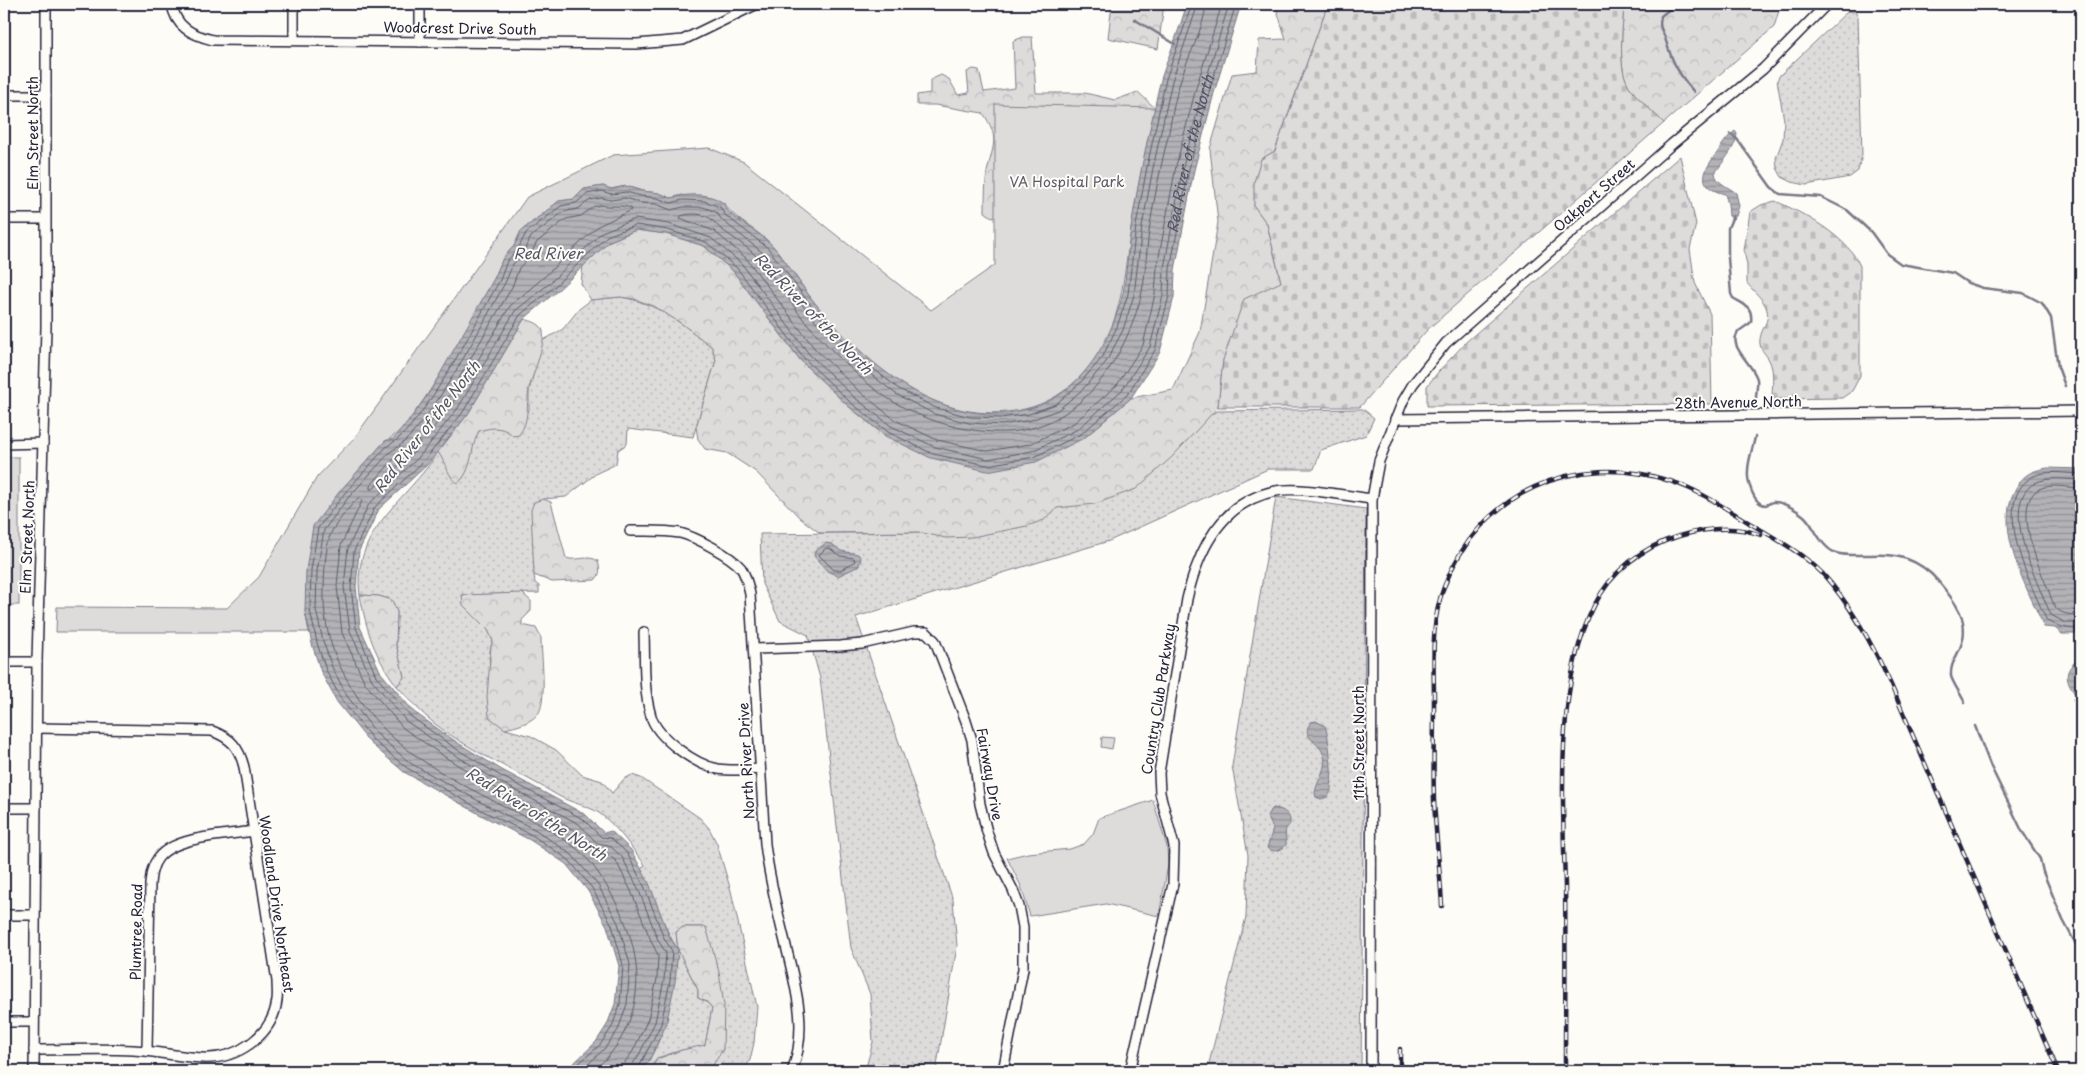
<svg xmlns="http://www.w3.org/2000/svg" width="2085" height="1075" font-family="'Playpen Sans',sans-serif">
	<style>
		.grass { fill: url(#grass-dots); stroke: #807f8b }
		.forest { fill: url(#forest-crowns); stroke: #807f8b }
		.cemetery { fill: url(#cemetery-stones); stroke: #807f8b }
		.park { fill: #dddcdb; stroke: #807f8b }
		.water { fill: url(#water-rules); stroke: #787885 }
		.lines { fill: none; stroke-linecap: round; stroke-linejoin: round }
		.shore { stroke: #5c5c6d; stroke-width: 1 }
		.stream { stroke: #787885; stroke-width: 2.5 }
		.minor-casing { stroke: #22223b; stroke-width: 12 }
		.minor { stroke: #fdfcf7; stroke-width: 9 }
		.rail-casing { stroke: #22223b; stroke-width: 4.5 }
		.rail { stroke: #fdfcf7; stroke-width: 2.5; stroke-dasharray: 8; stroke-linecap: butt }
		.labels { text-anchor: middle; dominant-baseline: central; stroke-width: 4; stroke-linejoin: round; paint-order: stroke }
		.street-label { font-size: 14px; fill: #22223b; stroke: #fdfcf7 }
		.park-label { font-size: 14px; fill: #5a5a6b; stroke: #fdfcf7 }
		.water-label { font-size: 15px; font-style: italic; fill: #545466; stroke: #fdfcf7 }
	</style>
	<defs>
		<pattern id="grass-dots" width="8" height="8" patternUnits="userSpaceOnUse" patternTransform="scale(1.25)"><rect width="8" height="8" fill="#dddcdb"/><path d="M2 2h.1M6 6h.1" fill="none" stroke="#bdbcbd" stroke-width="1.8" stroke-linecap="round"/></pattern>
		<pattern id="forest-crowns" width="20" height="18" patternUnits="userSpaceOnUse" patternTransform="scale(1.25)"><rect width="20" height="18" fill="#dddcdb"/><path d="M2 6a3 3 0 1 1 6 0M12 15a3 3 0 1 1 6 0" fill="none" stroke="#bdbcbd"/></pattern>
		<pattern id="cemetery-stones" width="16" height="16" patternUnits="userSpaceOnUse" patternTransform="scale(1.25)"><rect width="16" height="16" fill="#dddcdb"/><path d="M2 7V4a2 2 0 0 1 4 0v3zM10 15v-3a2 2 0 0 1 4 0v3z" fill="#bdbcbd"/></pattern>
		<pattern id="water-rules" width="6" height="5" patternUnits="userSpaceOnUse" patternTransform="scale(1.25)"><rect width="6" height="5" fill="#b2b2b7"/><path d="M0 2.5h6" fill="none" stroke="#909096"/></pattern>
	</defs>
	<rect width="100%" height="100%" fill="#fdfcf7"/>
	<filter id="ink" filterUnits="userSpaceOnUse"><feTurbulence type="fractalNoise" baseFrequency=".02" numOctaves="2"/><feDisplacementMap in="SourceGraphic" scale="10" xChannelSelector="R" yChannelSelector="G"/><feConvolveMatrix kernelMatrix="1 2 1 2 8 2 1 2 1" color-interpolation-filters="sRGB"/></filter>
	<g filter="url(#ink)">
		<g class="grass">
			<path d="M1848 11H1855L1858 16 1862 155 1858 171 1850 177 1806 185 1792 182 1782 177 1777 168 1776 158 1783 139 1784 120 1777 80 1780 75Z"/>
			<path d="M620 297C656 302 684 325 712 347L716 360 693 437 628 429 627 444 618 450 616 464 597 473 566 497 543 499 534 575 535 583 539 586V593L462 595 477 619 488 630 493 641C482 664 499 705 505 729L531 736 556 750 582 775 602 781 612 793 624 779 632 775 641 778 700 818 709 828 717 844 731 891 757 1007 754 1043 750 1060 744 1071H709L723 1049 706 927H683L676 932 678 950 698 990V998L707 1002 712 1008 705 1046 682 1050 657 1058 650 1071H641C669 1036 671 993 678 950 662 925 655 895 641 869L645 865C633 849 615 824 599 813 587 805 570 803 557 795 517 771 473 753 435 724 421 713 409 699 397 686L404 677 396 644 397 612 392 600 379 596 360 595C351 530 408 500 438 452L443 459 453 480 463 478 474 439 479 431 492 427 507 430 529 410V391L542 341 563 329 579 309 591 300Z"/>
			<path d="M1363 409 1374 418 1366 435 1321 450 1314 469H1268L1109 541 856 617 953 900 957 946 936 1071H865L873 1042 870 994 851 948 820 678 808 635 780 621 762 584 760 534 918 532 1047 505 1217 411Z"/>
			<path d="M1276 497 1366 509 1361 1071H1207L1246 917 1248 855 1232 766Z"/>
		</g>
		<g class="forest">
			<path d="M1112 4H1164L1158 49 1108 38Z"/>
			<path d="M1275 4H1328L1275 151 1261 159 1254 206 1267 224 1281 282 1223 360 1218 407 1172 457 1136 489 1095 504 1057 508 1044 520 1027 526 972 537 946 538 918 532 820 533 800 518 756 472 727 453 705 449 698 439 696 427 716 360 712 347 682 324 654 306 634 299 620 297 591 300 581 284 583 265 610 241 636 230 666 234 704 246 733 271 801 361 847 405 885 436 1084 438 1131 398 1173 390 1200 332 1218 222 1210 149 1232 74 1257 71 1259 40 1286 39Z"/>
			<path d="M1624 4H1781L1774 27 1664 123C1653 112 1640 101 1631 89 1616 71 1623 27 1624 4Z"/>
			<path d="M1023 37H1032L1036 93H1085L1115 100 1138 92 1155 108 1142 166 992 217 985 212C985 199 985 185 987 172 993 145 1000 138 983 113L935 105H917V95L930 93V80L941 75 949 79 958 95 969 93 967 72 973 69 979 70 984 92 1015 88 1013 41Z"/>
			<path d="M524 319C531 321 541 323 543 331 546 345 532 375 529 389 526 406 530 420 519 435L513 436C503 426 492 427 479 431 470 447 473 471 458 483 448 478 445 461 438 452L468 414Z"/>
			<path d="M543 499 551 502 566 558C577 562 588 554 598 561 600 569 601 574 595 580L552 582 534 575 531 510 534 502Z"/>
			<path d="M522 593 531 601V611L522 620V625L536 628 541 638C541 653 548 705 537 715 528 724 517 726 505 729L489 717 487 697 491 646 493 641 488 630 463 605 462 595Z"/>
			<path d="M360 595 379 596 392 600 397 612 396 644 404 677 397 686C374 655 367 633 360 595Z"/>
			<path d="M683 927H706L719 972 724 1005 723 1049 709 1071H650L657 1059 682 1050 705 1045 712 1008 707 1002 698 998V990L678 950 676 932Z"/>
		</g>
		<g class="cemetery">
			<path d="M1328 4H1624C1623 27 1616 71 1631 89 1640 101 1653 112 1664 123L1428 329 1360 407H1218L1223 360 1244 299 1281 282 1267 224 1254 206V182L1261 159 1275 151Z"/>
			<path d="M1680 156 1696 224 1690 249 1695 283 1710 314 1712 404 1427 406V386L1439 371 1467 341Z"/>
			<path d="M1775 201C1804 213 1848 237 1860 266V376L1852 391 1842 398 1772 399C1772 387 1775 371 1769 360 1766 354 1761 351 1760 344 1759 338 1762 331 1765 325 1774 306 1757 296 1747 283V265L1744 251 1750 212 1761 205Z"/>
		</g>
		<g class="park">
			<path d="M995 104 1155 108C1146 147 1138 185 1132 223 1124 268 1124 314 1098 354 1078 385 1050 406 1014 411 934 424 868 365 819 308 802 288 789 264 772 245 757 229 735 221 724 203L682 195 671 198 659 193 642 191 626 186 611 189 603 186 585 189 574 199 559 201 521 231 514 246 503 258 495 277C477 309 414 432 385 441L340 491 305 611 309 632H56L57 607 227 608 259 577 317 477 355 437 527 197 613 155 709 148 744 162 931 310 995 265Z"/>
			<rect x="4" y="457" width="15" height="148"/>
			<path d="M1102 737 1114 738 1112 749 1101 747Z"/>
			<path d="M1153 800 1167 847 1168 865 1159 916 1106 904 1030 916 1021 886 1007 858 1028 853 1070 849 1084 844 1093 834 1099 818Z"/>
		</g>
		<g class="water">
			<path d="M1187 4H1241L1214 93 1194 170 1175 270 1174 297 1160 352 1131 398 1084 438 1036 462 987 471 931 458 885 436 847 405 801 361 733 271 704 246 666 234 636 230 610 241 557 291 524 319 468 414 427 465 379 509 359 551 356 587 360 627 381 673 414 712 458 743 502 770 586 815 604 833 611 831 631 850 649 883 669 936 678 950 675 982 666 1025 649 1061 641 1071H559L573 1064 596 1042 607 1025 615 1004 619 966 607 926 588 891 566 864 530 840 481 815 404 772 370 743 337 702 321 672 312 644 305 611 306 570 313 526 340 491 385 441 393 439 409 421 431 390 495 277 503 258 514 246 521 231 559 201 574 199 584 189 603 186 611 189 626 186 642 191 659 193 671 198C686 194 710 192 723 203 724 204 728 210 728 211 738 222 759 232 771 244 789 263 802 289 820 309 874 371 952 438 1040 405 1084 388 1112 338 1123 293 1126 277 1127 260 1129 244 1134 204 1142 164 1151 124 1155 108 1157 92 1162 76 1170 52 1180 28 1187 4Z"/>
			<path d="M1735 131 1737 134C1736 148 1723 161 1715 173 1716 183 1729 187 1736 193L1739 206 1736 216 1733 219 1729 216 1728 204 1725 194C1695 187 1703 171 1717 153 1722 145 1727 137 1735 131Z"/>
			<path d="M2047 468 2081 469V634H2062L2055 628 2044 627C2028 589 1992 529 2016 488 2020 481 2025 475 2032 472 2037 470 2042 469 2047 468Z"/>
			<path d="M826 543 832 544 841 551 858 554 861 558 859 566 838 576 827 571 814 556 815 551Z"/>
			<path d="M2081 658V705L2074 702 2073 699 2076 695C2064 680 2063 669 2081 658Z"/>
			<path d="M1316 721 1325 726C1329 734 1334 786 1330 793 1329 797 1325 798 1321 799L1316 797 1315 793C1317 779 1330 766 1322 751 1316 740 1300 737 1311 722Z"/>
			<path d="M1273 808C1280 808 1291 813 1290 822 1290 827 1288 824 1286 829 1284 834 1287 840 1286 845 1281 851 1274 853 1267 848L1273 829 1267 815Z"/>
		</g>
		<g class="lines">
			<g class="shore">
				<path d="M1206 4C1204 30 1187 57 1180 82 1175 98 1172 115 1169 132 1161 165 1154 198 1149 231 1146 253 1146 278 1140 300 1122 366 1074 435 996 432 959 431 924 420 892 401 862 383 827 346 804 320 788 300 775 276 757 257 747 246 733 238 721 229 717 226 715 222 711 219 704 213 689 213 681 216L680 218 714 231 746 258 815 349 859 391 895 420 937 440 987 451 1030 444 1074 423 1117 385 1143 345 1155 294 1157 267 1176 166 1196 88 1222 4"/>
				<path d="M601 205C611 208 621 204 631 208L632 210 598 226 544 277 510 306 452 404 433 428H429V425L447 399 512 287 519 268 529 257 537 242 566 219 581 216 593 207Z"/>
				<path d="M416 441 419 440 420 443 414 452 373 489H370V486L395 458 405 453Z"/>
				<path d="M2081 474C2066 474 2046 469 2032 477 1988 503 2033 589 2047 621 2061 627 2065 629 2081 629"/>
				<path d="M2081 480C2067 480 2048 476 2035 483 1996 504 2040 588 2051 615L2066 623H2081"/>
				<path d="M2081 488C2069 488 2051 483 2039 489 2011 504 2039 567 2047 587 2050 593 2052 603 2056 608 2062 615 2073 615 2081 615"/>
				<path d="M829 548 840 556 854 558 855 561 841 570H834L819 555 825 549Z"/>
				<path d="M570 1071 600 1045 612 1027 620 1004 623 965 612 925 592 888 569 860 532 835 483 811 407 768 373 740 341 699 326 670 317 643 310 610 311 570 318 528 344 494 387 446C421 432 479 316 500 280L507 261 518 249 526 233 561 206 576 203 587 194 602 191 611 194 626 192 641 196 657 198 671 203 683 200 704 201 720 207 725 215 768 248 815 311 860 358 899 389 936 408 970 417 1001 418 1029 414 1056 404 1079 384 1102 358 1117 327 1128 294 1136 226 1147 167 1166 79 1192 4"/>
				<path d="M581 1071 605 1048 618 1030 627 1004 630 964 618 923 598 885 572 855 536 830 486 805 410 763 378 735 347 696 332 667 323 641 316 610 317 571 324 530 348 498 391 451C425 437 485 319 505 283L513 264 523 253 531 237 563 212 578 209 590 200 602 198 611 200 625 198 641 203 656 204 671 210 683 207H703L716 212 722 220 763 253 811 316 855 362 896 394 934 414 969 423 1002 425 1031 420 1058 410 1083 389 1106 362 1123 330 1134 295 1142 227 1153 168 1172 81 1198 4"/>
				<path d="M592 1071C599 1065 606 1060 611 1053 649 1004 641 948 613 897 604 881 592 861 577 849 551 828 521 815 492 800 431 769 378 739 345 676 331 651 323 621 324 593 324 578 325 546 331 533 336 523 351 505 359 497L362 501 341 545 337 586 342 633 365 683 403 728 448 759 492 786 574 830 593 849 606 853 616 861 631 891 652 943 658 955 657 979 648 1019 633 1051 625 1062 623 1071"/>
				<path id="s1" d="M631 1071 632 1065 639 1055 655 1022 664 980 666 953 658 940 638 888 622 857 609 845 597 843 579 824 496 780 452 753 406 721 372 680 350 631 344 587 348 548 369 504 419 457 458 408 515 311 550 283 602 232 635 219 669 224 711 238 742 264 809 354 854 397 891 426 935 447 988 459 1032 451 1078 429 1122 390 1150 347 1163 295 1164 268 1183 167 1203 90 1229 4"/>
				<path d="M637 1071 661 1024 670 981 672 951 664 938 644 886 627 853 611 838 601 837 583 819 499 775 455 748 410 716 376 676 356 628 351 588 354 551 375 507 424 461 463 412 520 315 554 287 607 236 636 225 668 230 706 242 737 268 804 358 850 402 888 432 933 454 987 465 1034 457 1081 434 1127 395 1155 350 1169 296 1170 269 1189 169 1209 92 1236 4"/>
			</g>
			<g class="stream">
				<path d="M1676 4 1661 16C1658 30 1663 29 1666 41 1672 62 1680 76 1694 92"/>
				<path d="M1134 19 1175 44"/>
				<path d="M1730 134 1737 139 1771 187 1780 194 1821 197 1847 210 1871 232 1887 254 1901 264 1953 273 1968 283 1983 288 2023 293 2042 303 2051 318 2058 367 2065 386"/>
				<path d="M1733 216 1728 228V258L1731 294 1733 298C1744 305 1753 306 1751 322 1747 327 1740 328 1737 334 1729 348 1753 364 1757 379 1758 385 1756 392 1756 398"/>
				<path d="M1755 437C1753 448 1748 460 1748 471 1747 480 1753 505 1766 505 1768 504 1770 503 1773 502 1782 501 1797 510 1804 516 1815 526 1820 547 1836 553 1846 556 1859 555 1870 555 1897 553 1919 559 1938 581 1954 600 1972 621 1960 648 1956 658 1950 665 1951 676 1952 682 1962 696 1965 703"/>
				<path d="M1975 726 1991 767 2022 831 2040 859 2043 872 2063 920 2081 954"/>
			</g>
			<defs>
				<g id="minor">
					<path d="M172 4C175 27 192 35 213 40L637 44 683 40 757 4"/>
					<path d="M420 4V42"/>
					<path d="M294 39V4"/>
					<path d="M4 95H46"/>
					<path d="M4 219H45"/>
					<path d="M1395 419 2081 411"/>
					<path d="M4 444 43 443"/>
					<path d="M630 531C646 531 664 530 680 533 696 537 731 556 741 568 746 575 748 585 750 594L765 844C769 877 777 910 785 942 795 985 809 1028 792 1071"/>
					<path d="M644 632C645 660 643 690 651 716 657 738 696 765 718 769 732 771 746 770 760 769"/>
					<path d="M754 649 840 646 862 644 914 632H926L935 641 966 721 972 740 980 804 987 832 994 853 1013 890 1019 906 1023 927V969L1003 1071"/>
					<path d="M4 662H37"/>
					<path d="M4 808H36"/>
					<path d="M4 915H34"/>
					<path d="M4 1022H33"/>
					<path d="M34 1050C67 1050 100 1048 133 1050 156 1051 179 1057 202 1058 236 1060 273 1036 277 1000 278 994 277 987 277 981L244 767C239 747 231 738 212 731L37 728"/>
					<path d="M147 1051 150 884C151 874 152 866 158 858 174 836 228 835 254 831"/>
					<path d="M34 1071 37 662 46 327V4"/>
					<path d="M1130 1071 1173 884 1174 846 1160 793 1159 773 1187 599C1198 550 1222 501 1276 491 1298 486 1347 496 1372 499"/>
					<path d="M1371 1071 1372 499 1379 461 1403 401 1413 384 1446 343 1672 144 1763 69 1827 4"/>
				</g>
			</defs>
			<use href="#minor" class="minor-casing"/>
			<use href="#minor" class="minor"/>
			<defs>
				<g id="rail">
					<path d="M1442 906C1440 871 1436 836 1434 801 1433 768 1434 734 1434 700 1434 663 1430 623 1444 587 1479 493 1575 450 1670 481 1699 490 1725 508 1751 524 1775 538 1802 553 1822 573 1852 606 1873 645 1891 685L2058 1071"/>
					<path d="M1400 1049V1071"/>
					<path d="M1565 1071C1565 1009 1566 948 1565 886 1563 800 1555 684 1594 606 1611 571 1643 547 1679 536 1706 528 1735 525 1761 535"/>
				</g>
			</defs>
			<use href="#rail" class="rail-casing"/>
			<use href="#rail" class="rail"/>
		</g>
	</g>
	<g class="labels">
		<g class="street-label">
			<text transform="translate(460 28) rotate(1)">Woodcrest Drive South</text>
			<text transform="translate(32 133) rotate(-90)">Elm Street North</text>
			<text transform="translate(1594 195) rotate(-41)">Oakport Street</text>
			<text transform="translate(1738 402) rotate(-1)">28th Avenue North</text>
			<text transform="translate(27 537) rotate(-88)">Elm Street North</text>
			<text transform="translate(1158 699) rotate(-81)">Country Club Parkway</text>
			<text transform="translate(1358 743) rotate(-90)">11th Street North</text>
			<text transform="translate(746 761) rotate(-93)">North River Drive</text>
			<text transform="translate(990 774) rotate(80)">Fairway Drive</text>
			<text transform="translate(277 904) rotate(82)">Woodland Drive Northeast</text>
			<text transform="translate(136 932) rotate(-89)">Plumtree Road</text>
		</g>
		<g class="park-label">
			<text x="1067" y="181">VA Hospital Park</text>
		</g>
		<g class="water-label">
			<text stroke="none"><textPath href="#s1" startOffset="1972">Red River of the North</textPath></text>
			<text x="548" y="252">Red River</text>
			<text transform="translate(814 313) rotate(46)">Red River of the North</text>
			<text transform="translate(426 426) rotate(-52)">Red River of the North</text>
			<text transform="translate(537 813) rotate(32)">Red River of the North</text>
		</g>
	</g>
	<rect width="2085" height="1075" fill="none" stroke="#fdfcf7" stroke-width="20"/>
	<rect x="10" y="10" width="2065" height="1055" fill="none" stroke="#22223b" stroke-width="2" filter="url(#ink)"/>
</svg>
